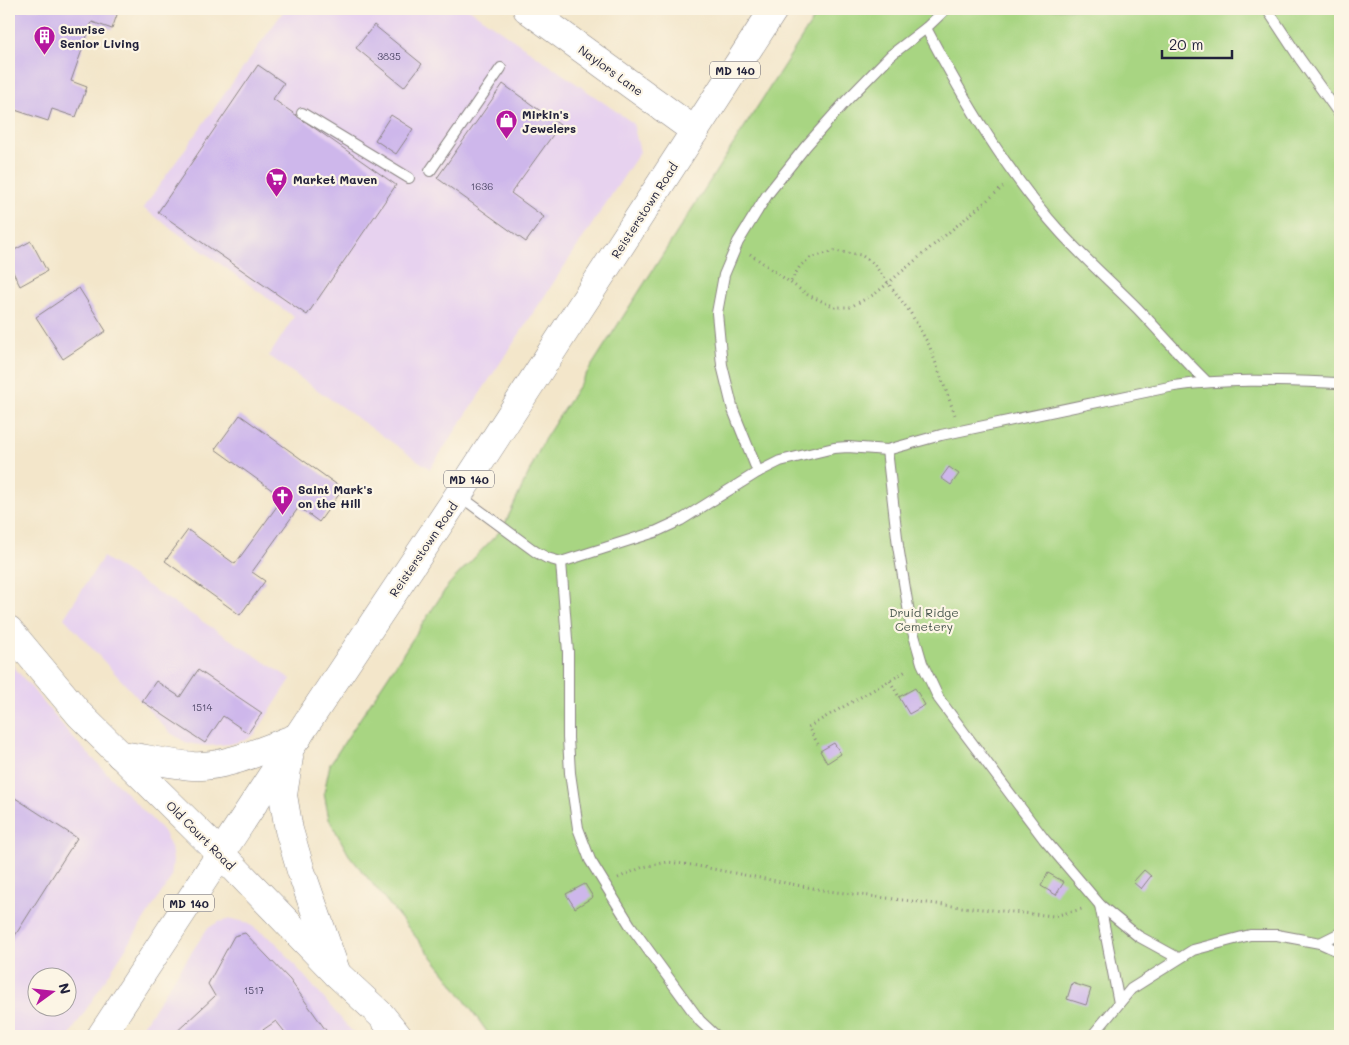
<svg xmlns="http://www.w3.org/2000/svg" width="1349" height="1045" font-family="Mali,sans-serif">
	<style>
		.built { fill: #e7d2ef; fill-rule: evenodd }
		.green { fill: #a8d582; stroke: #657c5e }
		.building { fill: #ceb7eb }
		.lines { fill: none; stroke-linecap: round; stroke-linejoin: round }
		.lane-casing { stroke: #8a8482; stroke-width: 12 }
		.secondary-casing { stroke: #8a8482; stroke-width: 29 }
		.primary-casing { stroke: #8a8482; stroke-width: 29 }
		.path { stroke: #8a8482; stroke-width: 3; stroke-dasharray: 1 4; stroke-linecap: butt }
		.lane { stroke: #fff; stroke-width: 10 }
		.secondary { stroke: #fff; stroke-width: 28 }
		.primary { stroke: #fff; stroke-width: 28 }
		.labels { text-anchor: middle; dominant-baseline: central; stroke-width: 4.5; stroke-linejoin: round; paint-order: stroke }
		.number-label { font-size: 10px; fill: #4d4767 }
		.shield { fill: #fcf5e5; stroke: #63616e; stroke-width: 1 }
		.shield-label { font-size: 11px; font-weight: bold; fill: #22223b }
		.poi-label { font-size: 12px; font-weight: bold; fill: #22223b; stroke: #fcf5e5; text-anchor: start }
		.street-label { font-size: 12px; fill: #22223b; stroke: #fcf5e5 }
		.park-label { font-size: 12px; fill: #4a5850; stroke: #fcf5e5 }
	</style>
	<rect width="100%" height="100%" fill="#fcf5e5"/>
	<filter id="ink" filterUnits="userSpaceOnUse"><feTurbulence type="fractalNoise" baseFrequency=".02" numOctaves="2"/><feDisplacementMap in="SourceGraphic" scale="10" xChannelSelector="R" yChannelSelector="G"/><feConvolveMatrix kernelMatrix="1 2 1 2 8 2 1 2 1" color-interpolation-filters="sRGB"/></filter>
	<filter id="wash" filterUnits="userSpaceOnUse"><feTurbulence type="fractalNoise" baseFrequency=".0096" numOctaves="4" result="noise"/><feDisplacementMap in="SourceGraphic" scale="20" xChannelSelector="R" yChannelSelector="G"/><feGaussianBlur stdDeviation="1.12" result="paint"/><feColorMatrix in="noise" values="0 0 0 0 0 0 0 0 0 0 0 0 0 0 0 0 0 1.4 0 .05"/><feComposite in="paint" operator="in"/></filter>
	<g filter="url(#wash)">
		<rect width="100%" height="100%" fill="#f3e6ca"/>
		<g class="built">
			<path d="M285 9H469L633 123 640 152 430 469 269 356 294 317 143 208Z"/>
			<path d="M103 557 291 679 255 734 246 740 230 744 207 746 187 743 169 732 64 618Z"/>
			<path d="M9 661 73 738 163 831 171 847 173 860 171 878 69 1036H9ZM38 978H68V1008H38Z"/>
			<path d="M232 919 246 922 275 942 356 1036H136L207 929 218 922Z"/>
		</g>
		<path class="green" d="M820 9H1340V1036H490L446 974 349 855 329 819 324 793 330 764 449 584 503 528 544 440Z"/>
		<g id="blocks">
			<g class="building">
				<path d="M16 9H119L112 29 92 22 71 81 87 87 76 117 52 109 48 121 9 108V28Z"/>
				<path d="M374 25 422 64 404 87 356 48Z"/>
				<path d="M258 65 284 83 273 99 396 185 307 315 158 212Z"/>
				<path d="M503 84 560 125 511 193 544 217 526 242 437 178Z"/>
				<path d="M391 115 413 129 396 154 375 140Z"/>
				<path d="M31 241 47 271 20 286 9 264V253Z"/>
				<path d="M79 288 106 331 63 359 36 317Z"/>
				<path d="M240 415 343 489 319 522 299 507 252 572 265 581 240 615 165 561 188 530 235 564 283 498 215 449Z"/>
				<path d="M949 467 959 474 951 485 941 478Z"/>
				<path d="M198 670 262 713 248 733 223 716 205 743 142 701 156 681 180 697Z"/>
				<path d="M915 688 925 705 909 714 899 697Z"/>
				<path d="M834 743 841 754 827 763 820 751Z"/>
				<path d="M9 794 77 838 9 945Z"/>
				<path d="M1144 870 1151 876 1141 889 1133 882Z"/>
				<path d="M1048 873 1064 882 1056 895 1041 886Z"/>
				<path d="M585 884 593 897 575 908 566 894Z"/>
				<path d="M245 933 290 980 330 1036H288L276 1021 254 1036H172L215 996 208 984 234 936Z"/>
				<path d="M1072 983 1091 989 1086 1005 1067 999Z"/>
			</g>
		</g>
	</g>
	<g filter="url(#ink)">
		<use href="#blocks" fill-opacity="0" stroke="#8a8482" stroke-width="1"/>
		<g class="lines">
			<defs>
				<g id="lane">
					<path d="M946 9 926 28C964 100 1007 173 1062 234 1086 260 1113 284 1138 309 1161 333 1182 358 1206 381"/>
					<path d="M1267 9 1300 59 1340 115"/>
					<path d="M302 113 409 178"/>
					<path d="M430 171 501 68"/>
					<path d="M887 450 898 546 911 625 922 663 939 699 1044 839 1100 905 1138 936 1178 958"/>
					<path d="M758 472 733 410 722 365 717 313 724 275 738 242 767 195 806 146 846 101 891 55 926 28"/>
					<path d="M460 496 536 552 547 558 561 562 655 532 681 520 758 472 780 461 834 448 848 447 887 450 941 435 1174 386C1229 378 1285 381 1340 383"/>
					<path d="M561 562 568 652V738L570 773 578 828 590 860 630 925 700 1021 716 1036"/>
					<path d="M1100 905 1119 1003"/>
					<path d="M1320 943 1340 933"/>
					<path d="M1092 1036 1131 989 1193 950 1250 935H1277L1320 943 1340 952"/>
				</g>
				<g id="secondary">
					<path d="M527 9 695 131"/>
					<path d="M9 630 80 715 221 854 337 974 381 1015 398 1036"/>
				</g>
				<g id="primary">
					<path d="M120 755C144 758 169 764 193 766 226 768 267 748 298 737"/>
					<path d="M289 757 283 795 289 830 301 871 337 974"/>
					<path d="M101 1036 290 748 452 505 774 9"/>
				</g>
			</defs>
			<use href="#lane" class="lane-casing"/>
			<use href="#secondary" class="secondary-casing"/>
			<use href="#primary" class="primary-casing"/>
			<g class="path">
				<path d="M750 254 808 295 835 307H850L875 294 1003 187"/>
				<path d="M791 281 800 266 810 258 834 251 861 255 873 263 910 312 929 345 955 415"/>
				<path d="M890 681 899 697"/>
				<path d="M818 744 808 727 908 670"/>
				<path d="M618 878 643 867 668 862 692 865 828 891 961 907 1054 916 1082 909"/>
			</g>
			<use href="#lane" class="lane"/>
			<use href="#secondary" class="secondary"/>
			<use href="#primary" class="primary"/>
		</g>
	</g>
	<defs>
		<symbol id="building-pin" viewBox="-11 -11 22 30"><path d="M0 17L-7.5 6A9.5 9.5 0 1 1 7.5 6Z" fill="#b5179e" stroke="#fcf5e5"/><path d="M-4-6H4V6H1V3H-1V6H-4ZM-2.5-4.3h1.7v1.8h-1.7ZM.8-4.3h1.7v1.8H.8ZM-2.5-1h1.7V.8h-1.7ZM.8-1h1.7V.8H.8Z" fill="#fff"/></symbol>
		<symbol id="shop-pin" viewBox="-11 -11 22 30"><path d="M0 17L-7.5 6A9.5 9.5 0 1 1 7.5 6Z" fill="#b5179e" stroke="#fcf5e5"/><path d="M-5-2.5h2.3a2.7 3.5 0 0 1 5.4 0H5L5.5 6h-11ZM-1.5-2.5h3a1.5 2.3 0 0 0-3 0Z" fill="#fff"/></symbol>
		<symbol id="supermarket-pin" viewBox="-11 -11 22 30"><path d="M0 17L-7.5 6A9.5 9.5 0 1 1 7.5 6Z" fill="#b5179e" stroke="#fcf5e5"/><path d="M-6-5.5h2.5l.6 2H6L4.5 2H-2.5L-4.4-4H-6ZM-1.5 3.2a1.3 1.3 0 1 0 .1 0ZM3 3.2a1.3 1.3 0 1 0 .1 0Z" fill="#fff"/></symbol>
		<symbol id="church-pin" viewBox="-11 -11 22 30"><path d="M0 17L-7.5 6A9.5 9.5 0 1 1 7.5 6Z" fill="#b5179e" stroke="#fcf5e5"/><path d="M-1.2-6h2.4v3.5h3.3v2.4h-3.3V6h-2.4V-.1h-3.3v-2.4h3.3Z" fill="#fff"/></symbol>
	</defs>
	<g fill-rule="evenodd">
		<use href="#building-pin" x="32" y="24" width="25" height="34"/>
		<use href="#shop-pin" x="494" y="108" width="25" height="34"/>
		<use href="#supermarket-pin" x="264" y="166" width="25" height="34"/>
		<use href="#church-pin" x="270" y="484" width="25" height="34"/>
	</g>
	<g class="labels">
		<g class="number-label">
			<text x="389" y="56">3835</text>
			<text x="482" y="186">1636</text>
			<text x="202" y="707">1514</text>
			<text x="254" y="990">1517</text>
		</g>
		<g class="shield">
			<rect x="710" y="61.5" width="50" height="17" rx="4"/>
			<rect x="444" y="470.5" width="50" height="17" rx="4"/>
			<rect x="164" y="894.5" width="50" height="17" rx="4"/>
		</g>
		<g class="shield-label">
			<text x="735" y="70">MD 140</text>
			<text x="469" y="479">MD 140</text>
			<text x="189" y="903">MD 140</text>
		</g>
		<g class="poi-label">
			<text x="60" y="29">Sunrise<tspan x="60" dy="14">Senior Living</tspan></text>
			<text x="522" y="114">Mirkin's<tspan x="522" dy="14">Jewelers</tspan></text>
			<text x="293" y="179">Market Maven</text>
			<text x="298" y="489">Saint Mark's<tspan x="298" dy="14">on the Hill</tspan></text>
		</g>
		<g class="street-label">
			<text transform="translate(611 70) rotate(36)">Naylors Lane</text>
			<text transform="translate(644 210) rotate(-57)">Reisterstown Road</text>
			<text transform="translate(423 549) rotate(-56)">Reisterstown Road</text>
			<text transform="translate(201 835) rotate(45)">Old Court Road</text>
		</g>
		<g class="park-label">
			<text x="924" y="612">Druid Ridge<tspan x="924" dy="14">Cemetery</tspan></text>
		</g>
	</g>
	<rect width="1349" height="1045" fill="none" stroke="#fcf5e5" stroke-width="30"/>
	<g transform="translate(52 992) rotate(75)"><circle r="24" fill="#fcf5e5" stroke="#a5a1a1"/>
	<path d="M0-4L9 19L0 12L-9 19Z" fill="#b5179e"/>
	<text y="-8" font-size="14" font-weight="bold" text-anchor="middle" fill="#22223b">N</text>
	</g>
	<path d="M1162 50v8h70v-8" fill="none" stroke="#22223b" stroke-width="2.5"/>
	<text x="1169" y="50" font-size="15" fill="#22223b" stroke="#fcf5e5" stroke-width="4" paint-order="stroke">20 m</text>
</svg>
